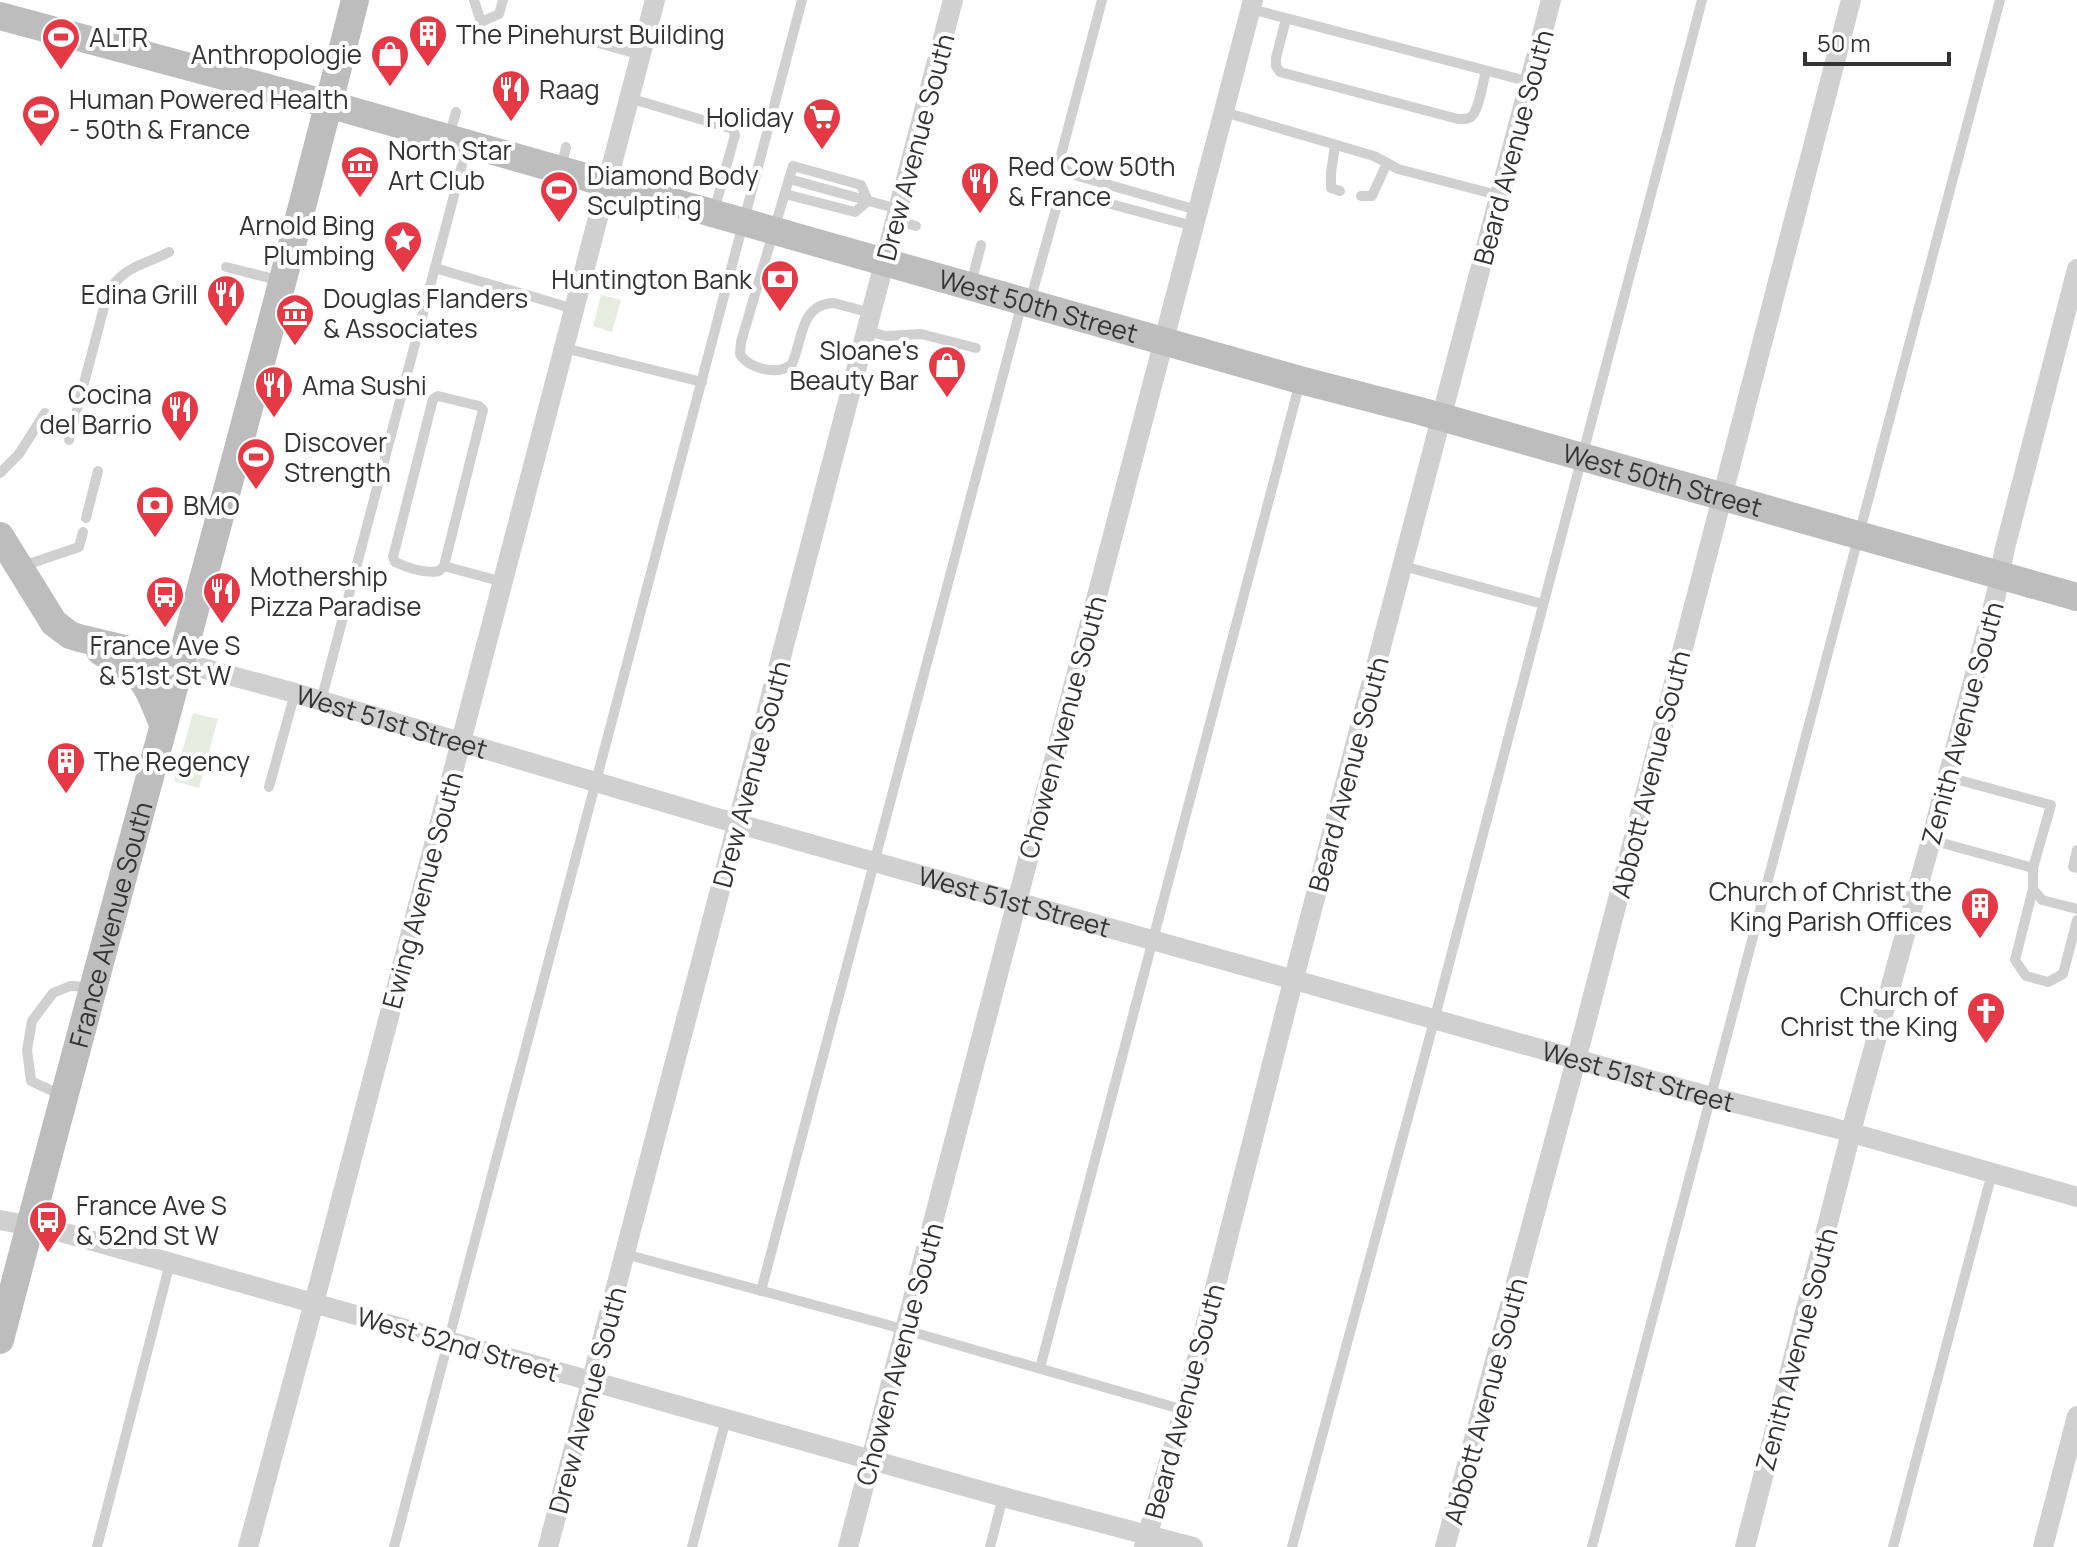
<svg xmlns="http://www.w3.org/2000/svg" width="2077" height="1547" font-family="Manrope,sans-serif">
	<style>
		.green { fill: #e6ecdf }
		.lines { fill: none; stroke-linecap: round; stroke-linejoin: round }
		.lane { stroke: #d0d0d0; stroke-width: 10 }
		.street { stroke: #d0d0d0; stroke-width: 20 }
		.secondary { stroke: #bdbdbd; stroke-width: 28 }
		.labels { text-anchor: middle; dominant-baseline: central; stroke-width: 8; stroke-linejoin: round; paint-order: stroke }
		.poi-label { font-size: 26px; fill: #333; stroke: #fff; text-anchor: start }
		.street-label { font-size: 26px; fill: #333; stroke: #fff }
	</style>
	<rect width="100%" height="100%" fill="#fff"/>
	<g class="green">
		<path d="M601 295 621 300 612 332 593 326Z"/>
		<path d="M193 713 218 719 199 788 174 781Z"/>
	</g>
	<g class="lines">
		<g class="lane">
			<path d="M474 0 481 22 477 41"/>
			<path d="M1102 0 1061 155 1063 167 1071 174 1197 210"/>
			<path d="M1251 9 1530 82"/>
			<path d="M1286 19 1276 58V66L1280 72 1458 119C1463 119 1467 120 1471 117 1479 111 1483 81 1486 71"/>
			<path d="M481 22 499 14 503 0"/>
			<path d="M595 42 641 55"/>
			<path d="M629 98 733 129 735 135 714 211"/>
			<path d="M1224 112 1374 156 1398 169 1501 196"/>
			<path d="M449 137 456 112"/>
			<path d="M1335 145 1331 173V188L1340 191"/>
			<path d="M561 168 566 147"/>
			<path d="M785 194 855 212 868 201 861 185 793 166 789 179"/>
			<path d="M1361 196H1372L1387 163"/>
			<path d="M895 220 916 226"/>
			<path d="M226 267 282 281"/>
			<path d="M435 268 574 309"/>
			<path d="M971 284 981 245"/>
			<path d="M1030 301 1057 205 1077 195 1193 226"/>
			<path d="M871 313 834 303C800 304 803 339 792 364 779 376 749 369 740 354L741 342 789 179 898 209"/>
			<path d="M867 331 886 336 921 334 976 348"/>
			<path d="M564 348 702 382"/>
			<path d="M69 440 108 292C126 265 142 266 169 252"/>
			<path d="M0 473 19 454 45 413"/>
			<path d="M86 518 98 471"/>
			<path d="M23 566 79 547 83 532"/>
			<path d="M444 566 439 571C425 574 408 568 395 562L393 557 433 399 438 396 479 406 483 410 444 566 503 582"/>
			<path d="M1403 566 1543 604"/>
			<path d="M321 701 467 146"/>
			<path d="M269 787 295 693"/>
			<path d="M1931 840 2033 868 2051 805 1948 777"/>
			<path d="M2077 850 2073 867 2077 868"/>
			<path d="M2033 868V889L2042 900 2077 909"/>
			<path d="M2033 889 2015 960 2026 976 2048 982 2063 974 2077 920"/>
			<path d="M61 1095 31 1081 27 1050 32 1021 53 993 70 986 91 987"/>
			<path d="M625 1254 881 1323 1184 1410"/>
			<path d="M761 1291 1022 303"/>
			<path d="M1040 1368 1300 382"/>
			<path d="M97 1547 170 1263"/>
			<path d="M394 1547 802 0"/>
			<path d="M692 1547 726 1419"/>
			<path d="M990 1547 1003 1497"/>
			<path d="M1292 1547 1430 1036 1702 0"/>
			<path d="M1592 1547 2000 0"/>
			<path d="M1893 1547 1992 1173"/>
		</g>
		<g class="street">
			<path id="s1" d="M180 662 295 693 714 817 1711 1097 1831 1127 2077 1197"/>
			<path d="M0 1220 54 1230 1003 1497 1193 1547"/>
			<path d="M248 1547 319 1284 655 0"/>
			<path d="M548 1547 953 0"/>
			<path d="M848 1547 1253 0"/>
			<path d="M1144 1547 1184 1410 1289 997 1551 0"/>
			<path d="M1445 1547 1583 1034 1851 0"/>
			<path d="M1745 1547 1856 1113 1931 840 1996 595 2004 552 2077 269"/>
			<path d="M2043 1547 2077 1416"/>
		</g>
		<g class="secondary">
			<path id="s2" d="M0 16 328 104 1300 380 1420 411 2077 597"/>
			<path d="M0 536 54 623 70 635 79 638 180 662"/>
			<path d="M100 651C109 657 119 662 129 668 148 680 154 704 163 724"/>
			<path id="s3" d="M0 1340C116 893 242 448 355 0"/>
		</g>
	</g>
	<defs>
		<symbol id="building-pin" viewBox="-11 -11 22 30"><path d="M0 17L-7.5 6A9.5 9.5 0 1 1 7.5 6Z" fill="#e63946" stroke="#fff"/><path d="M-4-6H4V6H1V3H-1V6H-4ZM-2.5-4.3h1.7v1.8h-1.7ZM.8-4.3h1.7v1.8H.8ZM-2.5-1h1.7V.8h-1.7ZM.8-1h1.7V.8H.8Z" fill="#fff"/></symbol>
		<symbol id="stadium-pin" viewBox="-11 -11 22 30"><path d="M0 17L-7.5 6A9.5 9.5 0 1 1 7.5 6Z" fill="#e63946" stroke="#fff"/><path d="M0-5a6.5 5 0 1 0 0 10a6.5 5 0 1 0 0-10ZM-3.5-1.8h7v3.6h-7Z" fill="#fff"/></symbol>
		<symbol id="shop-pin" viewBox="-11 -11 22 30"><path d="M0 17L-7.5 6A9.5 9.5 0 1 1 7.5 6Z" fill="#e63946" stroke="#fff"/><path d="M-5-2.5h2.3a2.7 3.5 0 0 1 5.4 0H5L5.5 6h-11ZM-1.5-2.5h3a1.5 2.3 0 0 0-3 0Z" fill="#fff"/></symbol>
		<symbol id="restaurant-pin" viewBox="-11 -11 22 30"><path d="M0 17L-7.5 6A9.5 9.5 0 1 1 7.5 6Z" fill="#e63946" stroke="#fff"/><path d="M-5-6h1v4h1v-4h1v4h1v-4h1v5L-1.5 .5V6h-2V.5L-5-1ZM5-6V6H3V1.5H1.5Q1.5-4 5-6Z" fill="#fff"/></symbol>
		<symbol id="supermarket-pin" viewBox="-11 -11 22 30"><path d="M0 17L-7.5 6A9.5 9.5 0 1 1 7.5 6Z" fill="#e63946" stroke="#fff"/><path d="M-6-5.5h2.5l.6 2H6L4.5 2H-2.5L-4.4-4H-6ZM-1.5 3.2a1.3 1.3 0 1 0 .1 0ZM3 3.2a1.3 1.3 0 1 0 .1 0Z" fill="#fff"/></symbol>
		<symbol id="museum-pin" viewBox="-11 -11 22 30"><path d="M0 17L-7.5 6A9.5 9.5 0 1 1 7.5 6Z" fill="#e63946" stroke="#fff"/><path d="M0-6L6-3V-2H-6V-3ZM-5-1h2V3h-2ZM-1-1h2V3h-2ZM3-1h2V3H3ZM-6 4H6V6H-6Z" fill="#fff"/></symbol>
		<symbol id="sight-pin" viewBox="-11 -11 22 30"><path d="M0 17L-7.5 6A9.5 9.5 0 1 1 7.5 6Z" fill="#e63946" stroke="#fff"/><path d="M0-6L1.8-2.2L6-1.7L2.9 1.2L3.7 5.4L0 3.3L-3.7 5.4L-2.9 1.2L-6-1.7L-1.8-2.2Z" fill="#fff"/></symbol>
		<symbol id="bank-pin" viewBox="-11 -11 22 30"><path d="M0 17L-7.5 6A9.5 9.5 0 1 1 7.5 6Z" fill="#e63946" stroke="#fff"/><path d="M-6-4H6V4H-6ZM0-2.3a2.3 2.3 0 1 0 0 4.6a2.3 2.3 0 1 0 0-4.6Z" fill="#fff"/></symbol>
		<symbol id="bus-pin" viewBox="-11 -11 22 30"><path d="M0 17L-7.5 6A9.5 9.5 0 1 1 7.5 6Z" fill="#e63946" stroke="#fff"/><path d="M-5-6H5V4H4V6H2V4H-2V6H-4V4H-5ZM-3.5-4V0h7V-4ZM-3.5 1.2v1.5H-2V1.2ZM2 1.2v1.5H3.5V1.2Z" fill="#fff"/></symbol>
		<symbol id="church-pin" viewBox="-11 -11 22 30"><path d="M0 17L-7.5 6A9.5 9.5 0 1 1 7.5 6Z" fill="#e63946" stroke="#fff"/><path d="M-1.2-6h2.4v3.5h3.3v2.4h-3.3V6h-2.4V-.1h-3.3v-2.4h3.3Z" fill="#fff"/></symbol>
	</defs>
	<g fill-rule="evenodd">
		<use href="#building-pin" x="406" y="12" width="44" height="60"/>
		<use href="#stadium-pin" x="39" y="15" width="44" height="60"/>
		<use href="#shop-pin" x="368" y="32" width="44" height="60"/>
		<use href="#restaurant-pin" x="489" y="67" width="44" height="60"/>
		<use href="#stadium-pin" x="19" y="92" width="44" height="60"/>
		<use href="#supermarket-pin" x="800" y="95" width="44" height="60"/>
		<use href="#museum-pin" x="338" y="143" width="44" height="60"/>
		<use href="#restaurant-pin" x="958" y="159" width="44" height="60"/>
		<use href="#stadium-pin" x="537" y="168" width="44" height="60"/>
		<use href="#sight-pin" x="381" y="218" width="44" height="60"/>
		<use href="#bank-pin" x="758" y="257" width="44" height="60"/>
		<use href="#restaurant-pin" x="204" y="272" width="44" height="60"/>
		<use href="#museum-pin" x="273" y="291" width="44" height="60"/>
		<use href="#shop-pin" x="925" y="343" width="44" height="60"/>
		<use href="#restaurant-pin" x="252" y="363" width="44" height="60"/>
		<use href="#restaurant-pin" x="158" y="387" width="44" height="60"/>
		<use href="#stadium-pin" x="234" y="435" width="44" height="60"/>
		<use href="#bank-pin" x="133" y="483" width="44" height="60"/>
		<use href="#restaurant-pin" x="200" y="569" width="44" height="60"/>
		<use href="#bus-pin" x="143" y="573" width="44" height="60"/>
		<use href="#building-pin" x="44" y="739" width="44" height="60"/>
		<use href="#building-pin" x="1958" y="884" width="44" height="60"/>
		<use href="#church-pin" x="1964" y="989" width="44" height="60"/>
		<use href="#bus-pin" x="26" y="1198" width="44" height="60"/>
	</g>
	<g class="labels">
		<g class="poi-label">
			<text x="456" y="34">The Pinehurst Building</text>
			<text x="89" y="37">ALTR</text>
			<text x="362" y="54" text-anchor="end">Anthropologie</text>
			<text x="539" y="89">Raag</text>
			<text x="69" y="99">Human Powered Health<tspan x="69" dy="30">- 50th &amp; France</tspan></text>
			<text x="794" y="117" text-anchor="end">Holiday</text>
			<text x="388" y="150">North Star<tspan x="388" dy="30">Art Club</tspan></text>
			<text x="1008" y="166">Red Cow 50th<tspan x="1008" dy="30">&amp; France</tspan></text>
			<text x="587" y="175">Diamond Body<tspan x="587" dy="30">Sculpting</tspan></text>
			<text x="375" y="225" text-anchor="end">Arnold Bing<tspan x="375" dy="30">Plumbing</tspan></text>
			<text x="752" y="279" text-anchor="end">Huntington Bank</text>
			<text x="198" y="294" text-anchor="end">Edina Grill</text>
			<text x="323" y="298">Douglas Flanders<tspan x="323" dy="30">&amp; Associates</tspan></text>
			<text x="919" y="350" text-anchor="end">Sloane's<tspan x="919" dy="30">Beauty Bar</tspan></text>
			<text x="302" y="385">Ama Sushi</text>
			<text x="152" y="394" text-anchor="end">Cocina<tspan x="152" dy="30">del Barrio</tspan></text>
			<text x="284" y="442">Discover<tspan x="284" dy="30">Strength</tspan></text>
			<text x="183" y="505">BMO</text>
			<text x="250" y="576">Mothership<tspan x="250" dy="30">Pizza Paradise</tspan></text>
			<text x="165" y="645" text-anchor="middle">France Ave S<tspan x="165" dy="30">&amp; 51st St W</tspan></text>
			<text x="94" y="761">The Regency</text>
			<text x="1952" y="891" text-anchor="end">Church of Christ the<tspan x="1952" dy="30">King Parish Offices</tspan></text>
			<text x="1958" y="996" text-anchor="end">Church of<tspan x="1958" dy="30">Christ the King</tspan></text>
			<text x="76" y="1205">France Ave S<tspan x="76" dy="30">&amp; 52nd St W</tspan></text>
		</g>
		<g class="street-label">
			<text transform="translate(915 147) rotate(-75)">Drew Avenue South</text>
			<text transform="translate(1513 147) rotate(-75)">Beard Avenue South</text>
			<text stroke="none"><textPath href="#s2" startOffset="1078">West 50th Street</textPath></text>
			<text stroke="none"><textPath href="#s2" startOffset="1726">West 50th Street</textPath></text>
			<text stroke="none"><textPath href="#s1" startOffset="220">West 51st Street</textPath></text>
			<text transform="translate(1962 723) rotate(-75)">Zenith Avenue South</text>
			<text transform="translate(1062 727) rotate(-75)">Chowen Avenue South</text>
			<text transform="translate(751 774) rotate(-75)">Drew Avenue South</text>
			<text transform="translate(1348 774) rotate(-75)">Beard Avenue South</text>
			<text transform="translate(1650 774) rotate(-76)">Abbott Avenue South</text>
			<text transform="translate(422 890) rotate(-75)">Ewing Avenue South</text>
			<text stroke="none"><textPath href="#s1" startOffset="868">West 51st Street</textPath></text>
			<text stroke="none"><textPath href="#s3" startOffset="430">France Avenue South</textPath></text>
			<text stroke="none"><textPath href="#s1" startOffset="1516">West 51st Street</textPath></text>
			<text transform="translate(458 1344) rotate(16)">West 52nd Street</text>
			<text transform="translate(1796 1349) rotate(-75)">Zenith Avenue South</text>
			<text transform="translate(899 1354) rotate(-75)">Chowen Avenue South</text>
			<text transform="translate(587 1400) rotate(-75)">Drew Avenue South</text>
			<text transform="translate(1184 1401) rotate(-75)">Beard Avenue South</text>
			<text transform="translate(1485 1401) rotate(-75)">Abbott Avenue South</text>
		</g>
	</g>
	<path d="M1805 52v12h144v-12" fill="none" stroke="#333333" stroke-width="4"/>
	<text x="1817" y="52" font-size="24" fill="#333333" stroke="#ffffff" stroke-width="6" paint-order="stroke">50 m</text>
</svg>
